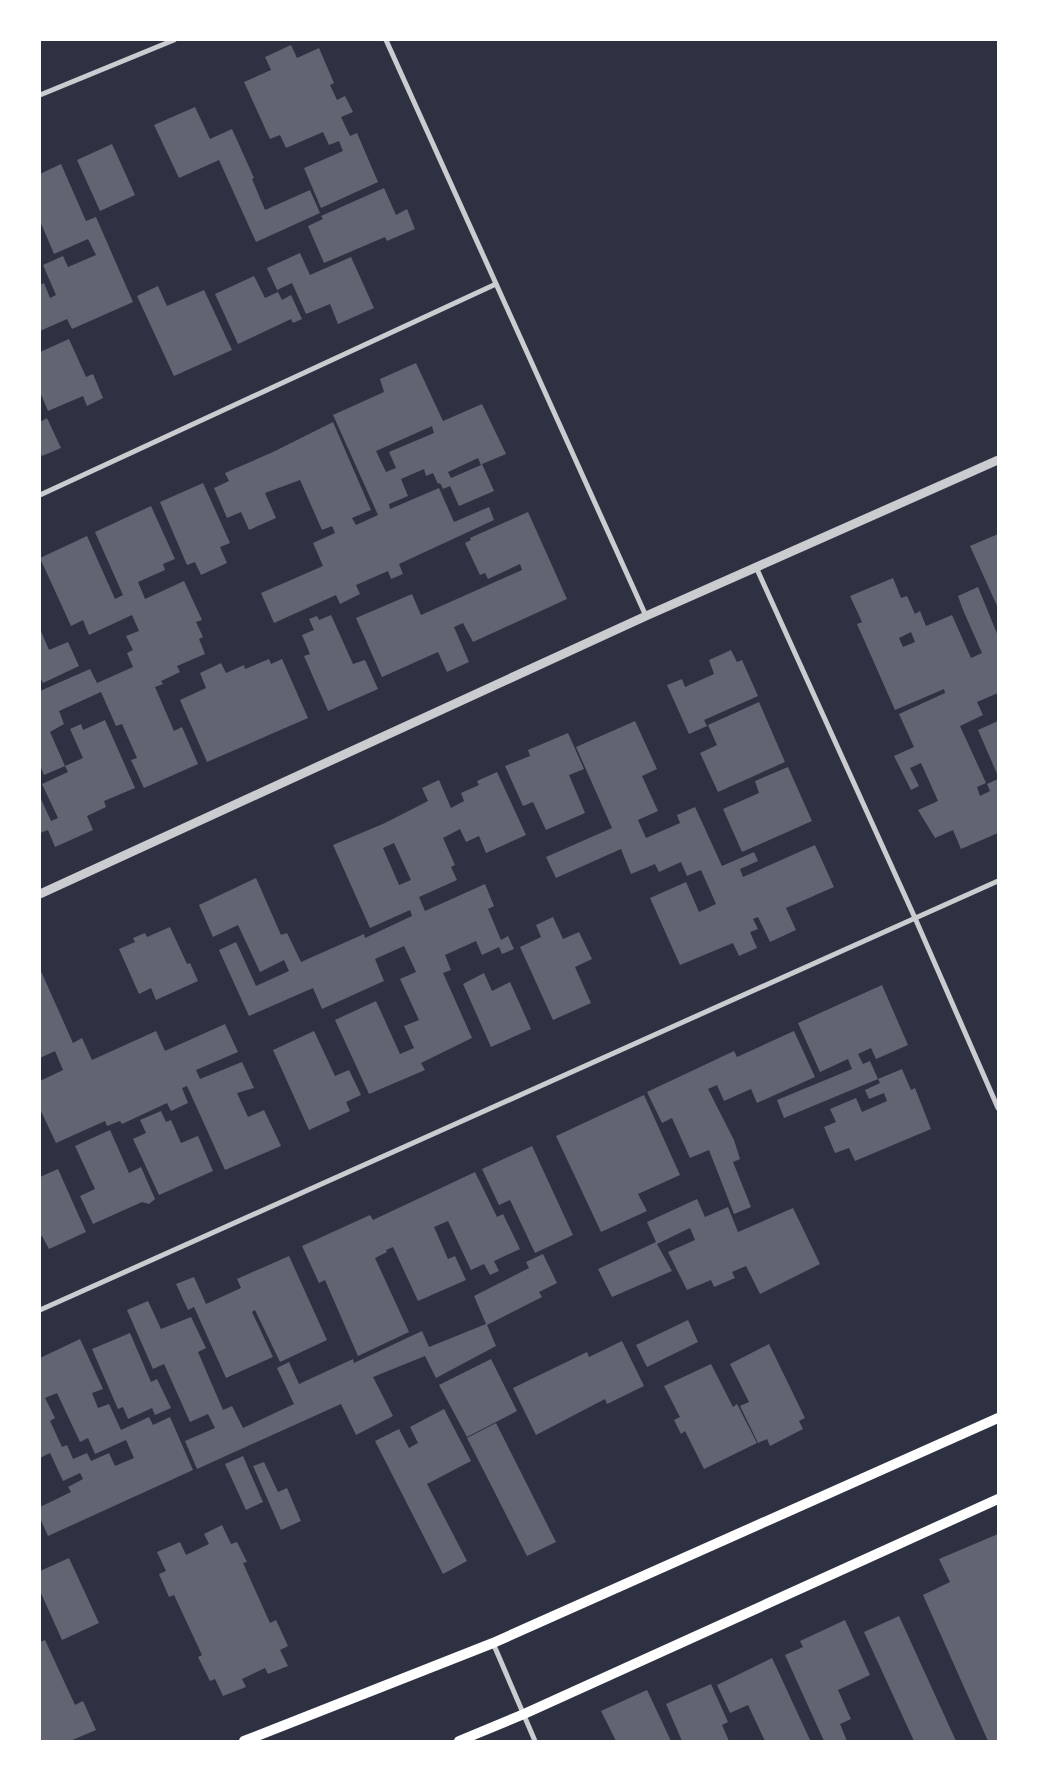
<svg xmlns="http://www.w3.org/2000/svg" width="1038" height="1781" font-family="'Noto Sans',sans-serif">
	<style>
		.building { fill: #626471; fill-rule: evenodd }
		.lines { fill: none; stroke-linecap: round; stroke-linejoin: round }
		.minor { stroke: #caccd0; stroke-width: 5 }
		.tertiary { stroke: #caccd0; stroke-width: 9 }
		.secondary { stroke: #fff; stroke-width: 10 }
	</style>
	<rect width="100%" height="100%" fill="#2d3142"/>
	<g class="building">
		<path d="M291 45 297 58 319 48 334 83 330 85 337 100 345 96 353 112 341 117 350 136 357 133 378 182 321 208 304 168 343 151 339 141 329 145 323 132 286 148 280 135 270 139 244 82 271 70 265 57Z"/>
		<path d="M195 107 210 139 232 129 254 178 252 179 265 210 310 190 320 213 256 242 219 160 179 178 154 125Z"/>
		<path d="M112 144 135 195 100 211 77 160Z"/>
		<path d="M61 164 86 221 96 217 133 302 72 329 67 319 40 331V285L44 283 50 298 56 295 43 265 63 256 68 267 96 255 88 239 54 254 40 221V174Z"/>
		<path d="M384 188 396 215 407 209 415 229 387 241 385 237 324 263 308 226 323 219 321 216Z"/>
		<path d="M300 253 310 275 351 257 374 308 338 324 330 304 306 314 292 283 277 290 267 268Z"/>
		<path d="M254 276 265 298 278 292 282 300 291 295 302 319 293 323 291 319 238 344 215 294Z"/>
		<path d="M158 286 167 306 204 290 232 350 174 376 137 296Z"/>
		<path d="M69 339 86 377 93 374 103 398 87 406 83 396 48 411 40 392V352Z"/>
		<path d="M416 363 443 421 482 404 506 454 482 464 494 491 459 506 450 486 443 489 440 483 438 484 433 473 426 476 424 469 401 479 408 496 389 504 390 509 439 488 454 522 489 507 494 520 399 564 403 574 391 579 388 571 356 585 360 594 340 604 336 595 274 623 261 593 323 566 313 543 335 533 332 526 322 530 300 480 265 493 276 518 249 530 241 512 227 518 214 488 229 481 225 473 273 452 333 422 371 510 352 518 356 525 378 515 333 415 384 392 380 379ZM432 426 434 433 389 452 396 468 386 472 376 451ZM478 458 481 465 451 478 448 472Z"/>
		<path d="M47 418 61 448 42 456 40 451V422Z"/>
		<path d="M203 483 230 543 220 547 227 563 201 575 195 562 187 565 160 502Z"/>
		<path d="M151 506 175 559 163 564 165 570 138 582 145 599 184 581 202 620 196 622 203 637 199 639 205 654 177 666 180 672 161 681 163 684 155 687 174 731 182 727 198 764 144 788 131 760 137 758 122 724 116 726 101 692 59 711 64 724 50 732 65 766 44 775 40 765V691L90 669 97 683 133 667 127 653 133 650 126 636 139 631 132 615 89 635 83 620 71 626 40 558 87 536 115 599 123 595 95 532Z"/>
		<path d="M528 512 567 599 473 642 463 623 454 627 469 662 447 672 438 652 382 677 356 618 412 594 421 615 522 570 520 564 488 579 485 573 480 575 465 543 471 540 470 538Z"/>
		<path d="M998 534V608L970 546Z"/>
		<path d="M893 578 901 598 907 596 915 614 920 611 926 626 952 615 971 658 982 653 963 610 958 596 978 587 998 636V693L977 702 983 715 960 726 986 783 977 787 980 796 990 791 987 784 998 779V833L961 849 953 830 935 838 918 810 938 801 921 763 910 768 919 786 911 790 894 756 914 747 899 714 945 693 944 689 895 710 857 624 862 622 850 596ZM911 632 915 642 903 647 899 638Z"/>
		<path d="M331 615 353 664 365 660 378 689 328 711 304 656 310 654 302 635 314 630 309 619 317 616 319 620Z"/>
		<path d="M40 629 49 650 68 642 79 666 43 683 40 677Z"/>
		<path d="M731 650 737 662 742 660 758 696 704 720 707 726 689 734 667 685 682 679 685 687 714 674 709 660Z"/>
		<path d="M269 659 271 664 282 659 308 718 207 762 180 700 206 688 200 673 221 663 226 673 244 665 245 669Z"/>
		<path d="M759 702 785 762 718 792 700 753 717 745 708 725Z"/>
		<path d="M105 720 135 788 104 801 106 807 87 816 93 830 55 847 48 830 40 833V797L51 821 58 818 42 784 68 772 65 766 83 758 70 729 81 724 83 730Z"/>
		<path d="M635 721 657 769 642 776 658 811 638 820 646 838 680 823 677 815 695 807 722 866 754 852 758 861 740 869 743 877 815 845 834 887 786 908 796 930 770 942 758 917 753 919 758 929 750 932 757 948 739 956 733 943 680 965 650 898 686 882 699 912 716 904 701 870 687 876 681 862 659 872 655 864 631 874 621 849 556 878 546 857 612 828 576 747Z"/>
		<path d="M998 721V776L978 730Z"/>
		<path d="M568 733 584 769 569 775 585 813 546 830 533 802 523 806 505 766 530 756 528 750Z"/>
		<path d="M788 767 812 821 742 852 723 809 759 793 755 781Z"/>
		<path d="M497 772 526 835 486 853 479 836 466 842 460 829 443 838 455 865 451 867 457 880 419 897 425 911 485 884 494 906 488 909 501 940 508 936 514 949 502 954 499 947 482 955 476 941 445 955 451 970 443 973 472 1038 421 1063 425 1070 369 1094 335 1020 376 1001 400 1054 414 1048 404 1026 419 1020 400 979 416 972 404 946 375 959 384 981 322 1009 313 988 249 1016 219 950 236 942 256 986 289 971 284 960 260 972 238 925 213 937 199 905 256 878 281 935 287 933 301 962 364 934 365 938 412 916 410 910 370 928 333 845 385 823 428 801 422 788 439 780 451 808 464 801 461 793 479 785 477 781ZM394 843 411 880 399 885 383 848Z"/>
		<path d="M553 917 563 939 579 932 592 959 575 967 591 1003 553 1020 520 947 541 937 536 925Z"/>
		<path d="M170 927 187 964 190 963 198 981 156 1000 151 988 139 994 119 949 135 942 133 938 145 933 147 937Z"/>
		<path d="M40 969 73 1043 82 1038 92 1060 156 1031 165 1051 225 1024 238 1052 196 1070 200 1079 242 1062 254 1088 237 1093 248 1117 264 1110 281 1146 225 1170 187 1086 182 1088 188 1103 171 1111 167 1103 122 1124 120 1121 107 1126 105 1121 56 1143 40 1109V1081L63 1070 55 1051 40 1058Z"/>
		<path d="M484 973 492 991 510 982 531 1029 491 1047 463 984Z"/>
		<path d="M882 985 908 1045 876 1059 871 1048 858 1054 863 1064 870 1061 878 1079 784 1118 777 1100 852 1069 848 1059 820 1072 798 1023Z"/>
		<path d="M314 1031 335 1076 349 1070 361 1095 346 1102 350 1111 309 1130 273 1050Z"/>
		<path d="M794 1031 815 1077 757 1103 751 1089 724 1101 717 1085 708 1089 734 1140 740 1159 733 1162 751 1207 734 1214 709 1150 690 1158 672 1118 662 1123 647 1092 734 1051 737 1057Z"/>
		<path d="M902 1069 911 1090 915 1088 931 1129 855 1161 849 1148 835 1153 824 1127 836 1122 830 1109 856 1098 862 1112 887 1101 884 1093 869 1099 865 1090 880 1083 878 1079Z"/>
		<path d="M644 1095 680 1175 638 1194 647 1211 601 1232 556 1136Z"/>
		<path d="M161 1111 166 1122 171 1120 181 1143 198 1136 213 1171 159 1195 133 1139 146 1133 140 1120Z"/>
		<path d="M110 1130 129 1173 141 1167 155 1199 149 1204 142 1202 93 1224 80 1196 95 1189 75 1146Z"/>
		<path d="M532 1146 573 1235 535 1253 510 1200 499 1205 482 1169Z"/>
		<path d="M58 1169 86 1232 49 1249 42 1236 40 1237V1177Z"/>
		<path d="M475 1172 497 1217 503 1214 520 1249 494 1261 499 1271 490 1275 484 1264 471 1270 448 1221 434 1227 448 1259 455 1256 466 1280 418 1301 393 1247 386 1250 387 1252 375 1258 409 1332 358 1356 325 1280 319 1283 302 1246 370 1215 373 1220Z"/>
		<path d="M697 1199 705 1217 728 1207 738 1232 793 1208 820 1264 760 1294 746 1266 732 1272 735 1278 714 1287 711 1280 687 1290 668 1252 695 1240 690 1228 657 1244 672 1271 612 1297 598 1269 656 1242 647 1222Z"/>
		<path d="M543 1254 557 1283 539 1292 542 1297 487 1325 496 1346 436 1378 425 1356 373 1377 393 1416 356 1435 341 1404 197 1469 185 1441 215 1428 208 1414 190 1422 164 1364 153 1369 127 1310 148 1301 161 1329 191 1317 206 1348 198 1352 223 1410 232 1406 243 1428 294 1404 277 1368 289 1362 299 1384 353 1359 354 1363 422 1331 429 1347 486 1324 474 1296 529 1268 526 1262Z"/>
		<path d="M289 1256 327 1340 280 1362 255 1310 252 1312 273 1357 226 1378 194 1307 188 1310 176 1284 194 1277 206 1304 241 1288 237 1279Z"/>
		<path d="M688 1320 698 1342 647 1367 636 1345Z"/>
		<path d="M130 1333 151 1382 157 1379 171 1408 155 1415 152 1408 128 1419 123 1407 118 1409 92 1349Z"/>
		<path d="M80 1339 103 1389 92 1393 98 1408 109 1404 121 1430 149 1417 153 1425 170 1417 193 1470 48 1536 40 1518V1507L71 1492 68 1487 83 1479 80 1473 63 1481 50 1453 40 1458V1358ZM57 1393 80 1442 88 1438 95 1454 126 1440 134 1458 115 1466 109 1453 91 1461 87 1453 73 1459 67 1445 62 1447 50 1421 55 1418 45 1398Z"/>
		<path d="M622 1341 644 1386 607 1404 605 1399 536 1435 513 1388 587 1352 589 1357Z"/>
		<path d="M769 1344 805 1418 799 1421 803 1429 770 1446 767 1439 758 1443 740 1406 749 1402 730 1364Z"/>
		<path d="M491 1359 517 1411 467 1437 439 1385Z"/>
		<path d="M711 1364 733 1407 737 1404 757 1443 704 1469 685 1431 681 1434 674 1420 680 1417 664 1386Z"/>
		<path d="M444 1409 471 1461 427 1484 467 1561 443 1574 375 1441 399 1429 409 1448 418 1443 410 1427Z"/>
		<path d="M496 1423 556 1542 527 1556 467 1438Z"/>
		<path d="M243 1456 263 1502 246 1510 225 1464Z"/>
		<path d="M264 1462 278 1492 287 1488 301 1521 281 1530 253 1466Z"/>
		<path d="M222 1525 231 1544 237 1542 247 1562 243 1563 270 1623 276 1620 288 1646 280 1650 288 1666 268 1674 265 1668 242 1679 246 1687 223 1696 215 1679 210 1681 198 1657 202 1655 174 1595 169 1597 159 1574 166 1571 157 1552 180 1542 186 1555 209 1544 204 1534Z"/>
		<path d="M998 1534V1741H988L923 1595 950 1582 939 1559Z"/>
		<path d="M69 1558 99 1623 62 1640 40 1591V1571Z"/>
		<path d="M899 1616 956 1741H914L864 1632Z"/>
		<path d="M845 1620 870 1675 838 1690 851 1719 840 1724 847 1741H824L785 1655 803 1647 800 1641Z"/>
		<path d="M45 1640 75 1705 83 1701 96 1730 70 1741H40V1642Z"/>
		<path d="M772 1658 810 1740 809 1741H765L748 1705 730 1713 717 1685Z"/>
		<path d="M711 1684 728 1722 722 1725 729 1741H682L666 1704Z"/>
		<path d="M647 1690 671 1741H616L601 1711Z"/>
	</g>
	<g class="lines">
		<g class="minor">
			<path d="M386 40 646 616"/>
			<path d="M40 95 174 40"/>
			<path d="M40 495 496 284"/>
			<path d="M756 567 915 918 998 1108"/>
			<path d="M40 1310 998 881"/>
			<path d="M493 1643 535 1741"/>
		</g>
		<path class="tertiary" d="M40 894 646 616 998 460"/>
		<g class="secondary">
			<path d="M244 1741 493 1643 998 1418"/>
			<path d="M459 1741 524 1714 998 1499"/>
		</g>
	</g>
	<rect width="1038" height="1781" fill="none" stroke="#ffffff" stroke-width="82"/>
</svg>
